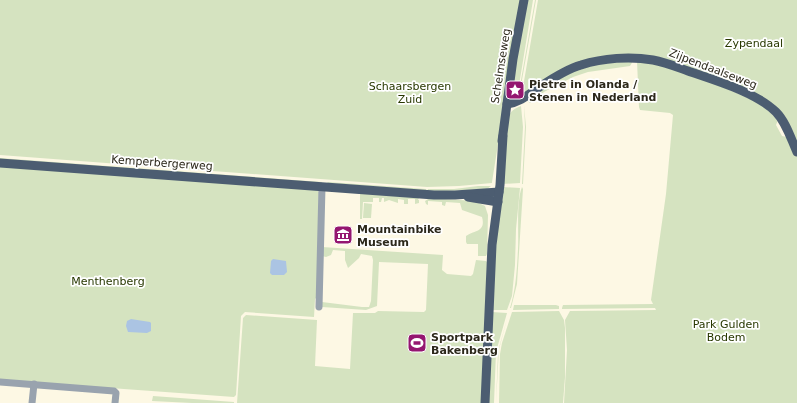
<svg xmlns="http://www.w3.org/2000/svg" width="797" height="403" font-family="'DejaVu Sans',sans-serif">
	<style>
		.green { fill: #d5e3c0 }
		.water { fill: #abc4e3 }
		.lines { fill: none; stroke-linecap: round; stroke-linejoin: round }
		.minor { stroke: #99a3ae; stroke-width: 7 }
		.major { stroke: #4c5d71; stroke-width: 9 }
		.labels { text-anchor: middle; dominant-baseline: central; stroke-width: 3.5; stroke-linejoin: round; paint-order: stroke }
		.park-label { font-size: 11px; fill: #283800; stroke: #fff }
		.street-label { font-size: 11px; fill: #2c281b; stroke: #fff }
		.poi-label { font-size: 11px; font-weight: bold; fill: #2c281b; stroke: #fff; text-anchor: start }
	</style>
	<rect width="100%" height="100%" fill="#fdf8e4"/>
	<g class="green">
		<path d="M0 0H521L492 182V183L459 186 427 187 0 155Z"/>
		<path d="M526 0H533L520 79 519 96 516 97 512 93V90Z"/>
		<path d="M535 0H536L522 80 521 96 520 91 521 80Z"/>
		<path d="M538 0H797V146L786 123 728 82V79L726 78V80L670 62 606 57 523 95V87Z"/>
		<path d="M633 61 630 66 588 72 573 77 544 92 530 103 527 100 561 76 593 64Z"/>
		<path d="M637 61 653 62 706 80 760 103 778 120 776 125 782 136 787 137 797 157V403H564L567 350 565 320 570 311 656 310 655 308 562 309V308L563 305 653 304 651 300 666 194 673 115 670 113 640 110 639 107Z"/>
		<path d="M524 105 526 127 523 184H522L525 127Z"/>
		<path d="M521 106 523 127 520 183 502 184 508 118C511 110 514 109 521 106Z"/>
		<path d="M0 158 322 182V183L0 161Z"/>
		<path d="M0 166 317 190 319 192 317 297 315 299 314 317 245 312 241 316 236 395 234 397 0 380Z"/>
		<path d="M328 182 426 189V191L327 183Z"/>
		<path d="M478 186H491L487 189 427 192 428 189H454Z"/>
		<path d="M502 187 520 188 516 229 515 265 512 296 507 310H492V284Z"/>
		<path d="M522 187 523 189 517 284 511 308H510C516 289 517 269 518 249 519 232 516 202 522 187Z"/>
		<path d="M360 192 419 198 418 200H419V203L415 204V199H408V204H404V200L398 199V203L389 200 384 202V198H382L381 202H379V198H373V202H363L362 219H360Z"/>
		<path d="M430 198 475 201 485 206 488 215 487 254 486 256H478V244H467L466 242V236C475 230 486 232 482 217L462 210 460 203 446 202 445 206 442 205V202L428 201V205L426 204 425 201Z"/>
		<path d="M364 203 372 204 371 218H363Z"/>
		<path d="M322 247 443 255 442 270 447 274 471 276 473 274 476 260 486 261 487 262 483 403H237L243 318 246 315 317 320 315 366 350 369 353 313H375L378 311 424 312 426 310 428 264 379 262 377 306 366 310 322 307V302L362 307H369L371 301 373 260 372 256 361 254 359 258 348 268 345 260V251L333 250 331 255 326 257 322 256Z"/>
		<path d="M514 305H556L559 306V309L513 310Z"/>
		<path d="M559 311 564 320 565 328V377L563 403H499L500 354 502 343 512 312Z"/>
		<path d="M492 312 507 313 496 352 494 403H488Z"/>
		<path d="M508 315 499 348 496 403 498 353Z"/>
		<path d="M153 396 234 402V403H192L152 401Z"/>
	</g>
	<g class="water">
		<path d="M273 259 286 261 287 272 284 275H272L270 273 271 261Z"/>
		<path d="M131 319 150 322 151 323V331L147 333 128 332 126 326 127 321Z"/>
	</g>
	<g class="lines">
		<g class="minor">
			<path d="M319 307 322 187"/>
			<path d="M0 382 114 391 116 393 115 403"/>
			<path d="M32 403 34 384"/>
		</g>
		<g class="major">
			<path d="M507 104C521 102 529 94 541 86 553 78 567 69 581 65 603 58 630 56 653 60 665 62 677 67 688 71 714 80 756 92 776 112 786 122 791 139 797 152"/>
			<path d="M502 141 513 59 524 0"/>
			<path d="M0 163 434 195H455L499 192"/>
			<path d="M468 197 498 202"/>
			<path d="M485 403 492 245 500 185 503 136"/>
		</g>
	</g>
	<defs>
		<symbol id="sight-square" viewBox="-11 -11 22 22"><rect x="-9" y="-9" width="18" height="18" rx="4" fill="#941670" stroke="#fff"/><path d="M0-6L1.8-2.2L6-1.7L2.9 1.2L3.7 5.4L0 3.3L-3.7 5.4L-2.9 1.2L-6-1.7L-1.8-2.2Z" fill="#fff"/></symbol>
		<symbol id="museum-square" viewBox="-11 -11 22 22"><rect x="-9" y="-9" width="18" height="18" rx="4" fill="#941670" stroke="#fff"/><path d="M0-6L6-3V-2H-6V-3ZM-5-1h2V3h-2ZM-1-1h2V3h-2ZM3-1h2V3H3ZM-6 4H6V6H-6Z" fill="#fff"/></symbol>
		<symbol id="stadium-square" viewBox="-11 -11 22 22"><rect x="-9" y="-9" width="18" height="18" rx="4" fill="#941670" stroke="#fff"/><path d="M0-5a6.5 5 0 1 0 0 10a6.5 5 0 1 0 0-10ZM-3.5-1.8h7v3.6h-7Z" fill="#fff"/></symbol>
	</defs>
	<g fill-rule="evenodd">
		<use href="#sight-square" x="504" y="79" width="22" height="22"/>
		<use href="#museum-square" x="332" y="224" width="22" height="22"/>
		<use href="#stadium-square" x="406" y="332" width="22" height="22"/>
	</g>
	<g class="labels">
		<g class="park-label">
			<text x="754" y="43">Zypendaal</text>
			<text x="410" y="86">Schaarsbergen<tspan x="410" dy="13">Zuid</tspan></text>
			<text x="108" y="281">Menthenberg</text>
			<text x="726" y="324">Park Gulden<tspan x="726" dy="13">Bodem</tspan></text>
		</g>
		<g class="street-label">
			<text transform="translate(501 66) rotate(-81)">Schelmseweg</text>
			<text transform="translate(713 69) rotate(21)">Zijpendaalseweg</text>
			<text transform="translate(162 163) rotate(4)">Kemperbergerweg</text>
		</g>
		<g class="poi-label">
			<text x="529" y="84">Pietre in Olanda /<tspan x="529" dy="13">Stenen in Nederland</tspan></text>
			<text x="357" y="229">Mountainbike<tspan x="357" dy="13">Museum</tspan></text>
			<text x="431" y="337">Sportpark<tspan x="431" dy="13">Bakenberg</tspan></text>
		</g>
	</g>
</svg>
